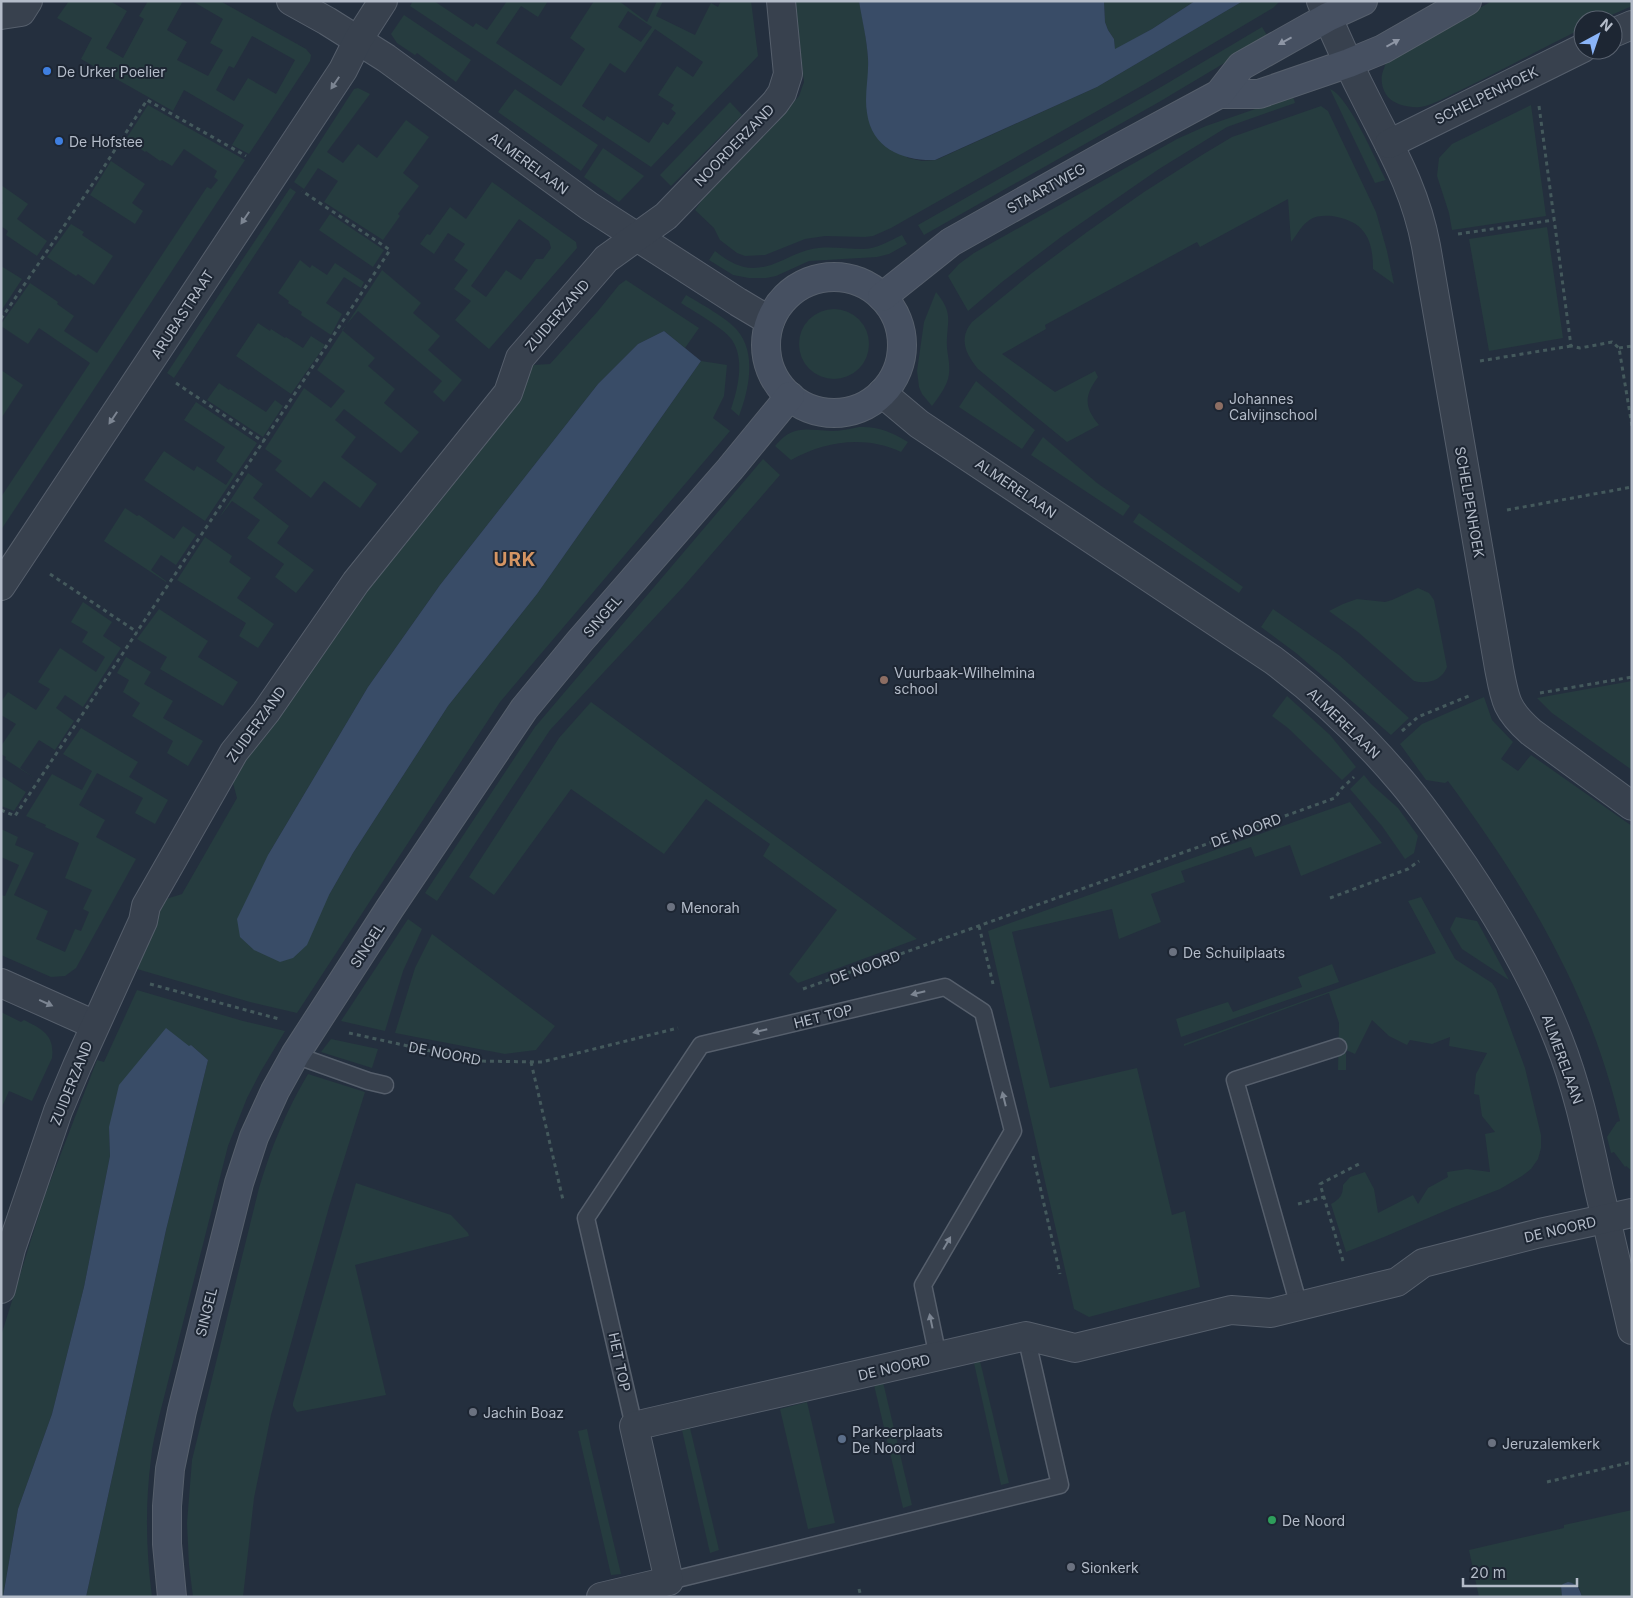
<svg xmlns="http://www.w3.org/2000/svg" width="1633" height="1598" font-family="Inter,sans-serif">
	<style>
		.green { fill: #263c3f; fill-rule: evenodd }
		.water { fill: #394c67 }
		.lines { fill: none; stroke-linecap: round; stroke-linejoin: round }
		.service-casing { stroke: #565f6c; stroke-width: 19 }
		.minor-casing { stroke: #565f6c; stroke-width: 30 }
		.secondary-casing { stroke: #565f6c; stroke-width: 30 }
		.path { stroke: #44595c; stroke-width: 3; stroke-dasharray: 4 4; stroke-linecap: butt }
		.service { stroke: #38414e; stroke-width: 16 }
		.minor { stroke: #38414e; stroke-width: 28 }
		.secondary { stroke: #465061; stroke-width: 28 }
		.oneway { fill: #8e96a5 }
		.oneway2 { fill: #7c8592 }
		.shop-dot { fill: #3f7fe0; stroke: #1d2633; stroke-width: 2 }
		.education-dot { fill: #8d6e63; stroke: #1d2633; stroke-width: 2 }
		.worship-dot { fill: #6b7280; stroke: #1d2633; stroke-width: 2 }
		.service-dot { fill: #5c6f8a; stroke: #1d2633; stroke-width: 2 }
		.leisure-dot { fill: #2e9e5b; stroke: #1d2633; stroke-width: 2 }
		.labels { text-anchor: middle; dominant-baseline: central; stroke-width: 4; stroke-linejoin: round; paint-order: stroke }
		.poi-label { font-size: 14px; fill: #b4bcc9; stroke: #1d2633; text-anchor: start }
		.street-label { font-size: 14px; fill: #b4bcc9; stroke: #1d2633 }
		.district-label { font-size: 19px; font-weight: bold; letter-spacing: 1px; fill: #d59563; stroke: #1d2633 }
	</style>
	<rect width="100%" height="100%" fill="#242f3e"/>
	<g class="green">
		<path d="M69 1H110L127 11 106 48 123 58 144 19 139 16 148 1H183L167 30 187 42 177 60 208 76 223 50 210 43 223 19 192 1H220L306 49 311 55 310 61 249 154 232 145 244 125 184 90 173 111 81 59 92 38 57 18ZM252 36 295 60 276 94 248 78 234 101 216 90 229 66 234 68Z"/>
		<path d="M413 1H434L473 27 476 23 487 30 507 1H548L538 17 521 6 496 43 561 86 585 49 570 38 594 1H619L647 22 657 1H663L656 16 695 35 711 3 718 7 721 1H751L758 56 651 167 410 6ZM628 11 652 27 641 42 618 27ZM655 29 703 62 693 77 677 66 658 95 674 105 671 109 676 113 668 125 663 122 649 143 607 116 604 121 582 106 610 63 625 73Z"/>
		<path d="M795 1H859C863 20 867 39 868 59 869 77 866 95 867 113L908 158 922 161 936 160 1097 87 1243 1H1280L1273 8 1143 85 891 228 873 236 865 237 825 236 805 239 765 255 745 256 737 253 720 240 714 228 695 210 707 193 775 124 799 96 804 82Z"/>
		<path d="M1104 1H1195L1152 29 1115 50 1114 39 1108 30 1105 22Z"/>
		<path d="M1492 1H1632V6L1600 20H1583V28C1542 48 1503 70 1463 89 1450 95 1434 105 1420 107 1410 108 1395 105 1388 97 1382 90 1380 79 1383 71 1384 67 1386 66 1385 61Z"/>
		<path d="M404 15 471 60 456 82 417 53 415 55 397 43 391 34Z"/>
		<path d="M1262 27 1268 37 1159 102 924 235 918 225 1161 87Z"/>
		<path d="M358 88 370 94 327 152 343 163 358 144 377 158 406 120 429 137 403 173 419 186 398 214 400 216 383 240 324 202 338 181 318 168 304 189 294 182 354 89Z"/>
		<path d="M515 89 598 145 581 171 498 112Z"/>
		<path d="M1330 89C1349 97 1375 159 1386 180L1375 183Z"/>
		<path d="M1293 96 1295 103 1227 127 1159 169 1061 237 1002 282 968 311 948 276 959 264 974 253 1177 139 1206 126Z"/>
		<path d="M730 102 742 115 671 186 660 175Z"/>
		<path d="M148 105 245 160 1 530V497L90 363 39 328 28 344 1 326V324L30 283 58 302 57 304 74 316 64 331 97 353 207 187 211 189 218 180 214 177 217 171 184 149 172 166 162 160 160 161 146 151 145 152 126 139Z"/>
		<path d="M1531 105 1546 216 1452 230 1449 213 1437 176 1439 158 1452 144Z"/>
		<path d="M1321 106 1328 111 1376 212 1387 251 1394 284 1373 269C1373 241 1366 223 1337 217 1330 215 1317 215 1311 219 1301 225 1298 234 1291 242L1288 199 1200 247 1197 242 1045 325 1046 329 1002 354 1055 392 1095 371 1098 377C1084 396 1084 407 1099 425L1067 442 978 369C966 354 958 339 972 322L1032 273 1087 232 1144 192 1202 155 1232 137Z"/>
		<path d="M603 148 644 176 619 202 584 177Z"/>
		<path d="M111 161 145 184 132 203 143 211 135 224 90 195Z"/>
		<path d="M492 182 576 242 577 248 489 349 455 320 471 301 454 289 468 270 454 260 465 244 448 233 434 254 420 244 427 234 430 235 450 207 466 219ZM519 219 549 241 551 248 543 259H536L521 280 506 270 486 297 471 286Z"/>
		<path d="M1 185 28 204 17 219 47 241 37 256 6 235 8 231 1 226V205L3 203 1 201Z"/>
		<path d="M290 188 296 192 174 378 167 373Z"/>
		<path d="M330 214 384 250 373 267 319 230Z"/>
		<path d="M71 224 84 232 82 235 113 256 94 285 78 274 76 276 47 257Z"/>
		<path d="M1547 227 1563 338 1489 351 1469 239Z"/>
		<path d="M902 235 907 244 889 254 877 257 809 261 776 276 766 278H749L733 275 709 260 715 251C726 260 739 268 753 268 774 268 789 255 808 250 826 245 844 249 862 249 877 249 889 241 902 235Z"/>
		<path d="M300 260 310 268 312 265 327 275 335 263 364 282 361 288 344 277 326 303 342 314 331 335 301 315 302 312 288 303 289 301 278 293Z"/>
		<path d="M1 266 22 279 1 311Z"/>
		<path d="M382 270 421 303 413 313 440 336 428 350 462 380 444 402 433 392 442 381 358 311 342 330 375 358 368 366 395 389 384 403 419 432 401 453 344 409 335 420 356 437 341 457 377 484 360 508 324 481 311 498 275 470 282 461 265 449 304 388 331 408 345 391 317 370Z"/>
		<path d="M626 280 699 328 685 348 664 331 638 344 598 384 440 585 368 687 268 855 329 895 353 853 448 706 537 594 701 361 727 365 724 396 713 418 730 431 500 702 297 1013 250 1002 137 969 157 924 159 911 166 899 182 894 237 798 233 783 242 765 316 665 365 593 521 400 529 371 533 365 550 364 598 311 619 285Z"/>
		<path d="M936 292C955 315 946 322 947 348 948 358 951 368 948 379 945 389 938 398 932 406L922 394 919 387 917 371 924 322Z"/>
		<path d="M686 295C701 304 727 318 737 330 757 353 749 390 739 416L731 409C738 389 745 359 732 340 724 328 693 311 681 303Z"/>
		<circle cx="834" cy="344" r="35"/>
		<path d="M258 323 270 331 271 329 285 338 286 337 303 348 311 336 325 345 291 394 236 356Z"/>
		<path d="M1 370 23 385 2 417 1 416Z"/>
		<path d="M976 381 1035 430 1022 449 959 407Z"/>
		<path d="M219 383 229 390 230 389 266 412 275 400 283 406 263 437 207 400Z"/>
		<path d="M196 402 257 443 205 521 144 480 164 451 194 471 197 466 226 485 233 474 216 461 225 447 184 420Z"/>
		<path d="M859 427C877 426 892 432 908 442L901 452C865 435 825 441 791 460L775 446C793 424 806 430 831 431 841 431 849 429 859 427Z"/>
		<path d="M1043 437 1097 483 1130 506 1123 516 1031 455Z"/>
		<path d="M763 459 780 475 683 587 550 730 437 901 425 893 535 727Z"/>
		<path d="M248 473 263 484 253 498 289 526 277 543 314 570 296 593 275 577 284 564 247 538 260 520 232 501 219 518Z"/>
		<path d="M125 508 137 516 139 515 174 539 183 526 196 535 176 565 161 555 151 570 166 581V582L104 541Z"/>
		<path d="M1139 513 1243 587 1239 593 1133 522Z"/>
		<path d="M205 537 232 556 229 562 251 578 237 598 274 624 258 648 239 636 246 623 177 580Z"/>
		<path d="M1418 588 1429 593 1434 600 1447 667C1442 680 1428 685 1414 681L1358 632 1329 611 1343 604 1357 599 1385 602 1392 600Z"/>
		<path d="M83 602 112 622 103 636 121 648 83 707 65 695 56 708 74 721 55 750 39 740 20 768 36 779 5 759 6 757 1 754V746L16 724 1 715V702L8 692 36 710 50 689 38 682 60 648 96 672 105 657 82 642 88 632 71 622Z"/>
		<path d="M159 609 208 641 198 657 238 682 223 706 160 669 167 657 137 639Z"/>
		<path d="M1273 609 1339 655 1409 718 1391 735 1296 653 1261 627Z"/>
		<path d="M126 657 151 672 144 684 173 701 163 718 203 741 188 766 167 753 173 741 132 716 140 703 123 692 129 680 117 673Z"/>
		<path d="M1632 681V770L1552 713 1537 698Z"/>
		<path d="M1287 696 1330 735 1356 767 1342 780 1288 728 1272 716Z"/>
		<path d="M1484 697 1492 720 1513 742 1501 759 1518 771 1531 755 1632 826V1171L1626 1166 1625 1167 1614 1152 1611 1153 1607 1137 1617 1122 1620 1121C1590 992 1526 887 1448 781L1445 783 1426 780 1400 744 1422 724Z"/>
		<path d="M591 702 917 939 798 983 789 974 837 910 763 856 770 844 706 799 664 854 571 789 494 895 469 877 559 738Z"/>
		<path d="M81 728 138 762 129 777 168 800 155 824 135 813 143 798 97 773 79 805 105 820 96 837 136 859 76 968 65 976 51 977 1 955V895L5 896 19 865 1 857V829L18 837 15 845 34 853 14 895 48 911 36 939 65 952 75 929 81 931 89 912 83 909 92 890 65 878 79 843 45 827 46 825 26 816 52 774 82 790 92 771 63 754Z"/>
		<path d="M1364 775 1371 784 1398 808 1418 836 1414 853 1405 859 1382 826 1350 789Z"/>
		<path d="M1 776 26 792 14 811 1 806Z"/>
		<path d="M1350 802 1382 843 1301 876 1290 845 1255 857 1251 847 1181 871 1185 882 1151 894 1161 922 1119 939 1112 909 1012 932 1050 1088 1137 1068 1172 1215 1185 1211 1200 1287 1089 1317 1074 1309 988 931Z"/>
		<path d="M1421 897 1455 959 1492 983 1496 989 1525 1068 1541 1135V1148L1538 1159 1531 1169 1522 1176 1500 1189 1454 1207 1384 1237 1346 1252 1331 1204C1340 1199 1343 1195 1343 1185L1350 1177 1365 1172 1374 1189 1378 1213 1413 1195 1418 1204 1428 1188 1448 1177 1447 1172 1467 1169 1490 1172 1485 1134 1495 1132 1482 1116 1479 1095 1474 1094 1476 1074 1487 1053 1449 1046 1450 1037 1432 1044 1410 1040 1407 1045 1389 1036 1372 1020 1355 1054 1346 1050V1070H1338L1339 1023 1329 993 1184 1046V1044L1436 953 1408 901Z"/>
		<path d="M1456 917 1477 921 1509 980 1462 949 1450 929Z"/>
		<path d="M408 919 422 929 403 971 385 1031 341 1021Z"/>
		<path d="M432 934 555 1026 536 1050 505 1054 395 1033 415 968Z"/>
		<path d="M1332 964 1339 982 1181 1037 1176 1019 1228 1002 1233 1012 1302 987 1298 977Z"/>
		<path d="M137 990 243 1021 285 1031 261 1071 247 1098 228 1146 159 1417C156 1431 152 1445 151 1459 145 1505 146 1551 152 1597H86L166 1230 208 1060 191 1045 109 1127 110 1156 84 1287 52 1414 18 1509 3 1597H1V1336L45 1195 97 1060 104 1062Z"/>
		<path d="M1 1012 21 1022 24 1020C42 1029 55 1035 52 1058L32 1101 9 1091 1 1109Z"/>
		<path d="M331 1039 378 1049 372 1068 321 1052Z"/>
		<path d="M308 1074 365 1092 329 1207 271 1415 254 1498 243 1597H193L189 1565 187 1523 192 1460 259 1188C271 1148 286 1111 308 1074Z"/>
		<path d="M356 1183 451 1215 468 1233 469 1236 355 1265 386 1395 297 1412 293 1406V1403Z"/>
		<path d="M980 1361 1009 1483 1001 1485 974 1363Z"/>
		<path d="M883 1382 912 1505 903 1508 874 1385Z"/>
		<path d="M807 1402 835 1523 808 1529 780 1409Z"/>
		<path d="M690 1428 719 1550 710 1553 682 1430Z"/>
		<path d="M587 1429 591 1448 621 1574 611 1575 578 1431Z"/>
		<path d="M1632 1510V1597H1582L1579 1587 1561 1586 1562 1597H1479L1469 1550 1564 1528V1525Z"/>
	</g>
	<g class="water">
		<path d="M859 1H1104L1105 22 1108 30 1114 39 1115 49 1152 29 1195 1H1243L1097 87 935 160C903 161 872 149 867 113 864 95 869 77 868 59 867 39 862 20 859 1Z"/>
		<path d="M664 331 701 361 537 594 448 706 353 853 329 895 307 945 293 958 280 962 254 950 240 937 237 919 268 855 368 687 440 585 598 384 638 344Z"/>
		<path d="M166 1028 189 1046 191 1045 208 1060 166 1230 86 1597H3L18 1509 52 1414 84 1287 110 1156 109 1127 119 1085Z"/>
		<path d="M1568 1582C1578 1584 1579 1588 1582 1597H1562L1561 1586 1563 1584Z"/>
	</g>
	<g class="lines">
		<defs>
			<g id="service">
				<path d="M295 1055 368 1081 385 1085"/>
				<path d="M1299 1306 1235 1080 1338 1047"/>
				<path d="M634 1426 586 1218 701 1045 945 987 983 1012 1013 1131 923 1285 938 1357"/>
				<path d="M669 1581 1060 1485 1026 1336"/>
			</g>
			<g id="minor">
				<path d="M291 1 327 21 386 58 589 206 738 302 770 321"/>
				<path d="M1321 1C1336 38 1353 74 1371 109 1395 156 1416 193 1426 246L1499 668C1505 700 1506 710 1531 732L1632 806"/>
				<path d="M1 15 21 12 28 1"/>
				<path d="M1613 33 1632 25"/>
				<path d="M1389 144 1583 48"/>
				<path d="M882 393 919 424 1273 660C1320 695 1363 736 1401 781 1424 808 1444 837 1464 866 1501 921 1535 979 1559 1041 1578 1089 1588 1139 1599 1189 1610 1236 1621 1283 1632 1330"/>
				<path d="M1 586 343 70 358 40 383 1"/>
				<path d="M1 983 95 1025"/>
				<path d="M1 1289 11 1249 58 1111 77 1066 143 921 146 906 234 752 266 712 356 582 508 393 520 358 601 265 606 259 666 216 775 103 782 93 788 74 781 1"/>
				<path d="M601 1597 669 1581 634 1426 1026 1336 1075 1348 1231 1310 1271 1313 1397 1282 1423 1263 1540 1233 1632 1213"/>
			</g>
			<g id="secondary">
				<path d="M1219 94H1259L1349 63 1383 49 1467 1"/>
				<circle cx="834" cy="345" r="68"/>
				<path d="M882 297 951 242 1115 150 1219 94 1241 66 1328 17 1363 1"/>
				<path d="M172 1597 167 1544V1506L170 1469 182 1411 239 1183 254 1137 275 1091 295 1055 390 908 524 709 580 641 730 469 790 396"/>
			</g>
		</defs>
		<use href="#service" class="service-casing"/>
		<use href="#minor" class="minor-casing"/>
		<use href="#secondary" class="secondary-casing"/>
		<g class="path">
			<path d="M1539 106 1571 346 1580 348 1612 342 1619 348 1632 426"/>
			<path d="M1458 234 1554 220"/>
			<path d="M1 319 100 173 147 100 246 156"/>
			<path d="M1619 348 1632 346"/>
			<path d="M1480 361 1571 346"/>
			<path d="M176 383 264 442"/>
			<path d="M1507 510 1632 487"/>
			<path d="M50 574 137 632"/>
			<path d="M1540 693 1632 677"/>
			<path d="M1402 731 1418 717 1471 695"/>
			<path d="M1 810 15 816 390 250 302 191"/>
			<path d="M1330 898 1408 869 1419 861"/>
			<path d="M979 926 993 984"/>
			<path d="M150 984 279 1019"/>
			<path d="M803 989 1335 798 1342 788 1354 777"/>
			<path d="M349 1033 476 1061 542 1062 678 1028"/>
			<path d="M531 1062 563 1200"/>
			<path d="M1033 1156 1060 1274"/>
			<path d="M1298 1204 1324 1197"/>
			<path d="M1343 1261 1320 1184 1359 1164"/>
			<path d="M1547 1482 1632 1462"/>
			<path d="M859 1589 861 1597"/>
		</g>
		<use href="#service" class="service"/>
		<use href="#minor" class="minor"/>
		<use href="#secondary" class="secondary"/>
	</g>
	<defs><path id="oneway-solid" d="M-6-.8H1V-3.2L6.5 0L1 3.2V.8H-6Z" transform="scale(1.25)"/></defs>
	<g class="oneway">
		<use href="#oneway-solid" transform="translate(1285 41) rotate(151)"/>
		<use href="#oneway-solid" transform="translate(1393 43) rotate(-29)"/>
	</g>
	<g class="oneway2">
		<use href="#oneway-solid" transform="translate(335 83) rotate(124)"/>
		<use href="#oneway-solid" transform="translate(245 218) rotate(124)"/>
		<use href="#oneway-solid" transform="translate(113 418) rotate(124)"/>
		<use href="#oneway-solid" transform="translate(918 993) rotate(166)"/>
		<use href="#oneway-solid" transform="translate(46 1003) rotate(24)"/>
		<use href="#oneway-solid" transform="translate(760 1031) rotate(166)"/>
		<use href="#oneway-solid" transform="translate(1004 1099) rotate(-104)"/>
		<use href="#oneway-solid" transform="translate(947 1243) rotate(-60)"/>
		<use href="#oneway-solid" transform="translate(931 1321) rotate(-102)"/>
	</g>
	<g class="shop-dot">
		<circle cx="47" cy="71" r="5"/>
		<circle cx="59" cy="141" r="5"/>
	</g>
	<g class="education-dot">
		<circle cx="1219" cy="406" r="5"/>
		<circle cx="884" cy="680" r="5"/>
	</g>
	<g class="worship-dot">
		<circle cx="671" cy="907" r="5"/>
		<circle cx="1173" cy="952" r="5"/>
		<circle cx="473" cy="1412" r="5"/>
		<circle cx="1492" cy="1443" r="5"/>
		<circle cx="1071" cy="1567" r="5"/>
	</g>
	<circle class="service-dot" cx="842" cy="1439" r="5"/>
	<circle class="leisure-dot" cx="1272" cy="1520" r="5"/>
	<g class="labels">
		<g class="poi-label">
			<text x="57" y="71">De Urker Poelier</text>
			<text x="69" y="141">De Hofstee</text>
			<text x="1229" y="398">Johannes<tspan x="1229" dy="16">Calvijnschool</tspan></text>
			<text x="894" y="672">Vuurbaak-Wilhelmina<tspan x="894" dy="16">school</tspan></text>
			<text x="681" y="907">Menorah</text>
			<text x="1183" y="952">De Schuilplaats</text>
			<text x="483" y="1412">Jachin Boaz</text>
			<text x="852" y="1431">Parkeerplaats<tspan x="852" dy="16">De Noord</tspan></text>
			<text x="1502" y="1443">Jeruzalemkerk</text>
			<text x="1282" y="1520">De Noord</text>
			<text x="1081" y="1567">Sionkerk</text>
		</g>
		<g class="street-label">
			<text transform="translate(1486 95) rotate(-26)">SCHELPENHOEK</text>
			<text transform="translate(734 145) rotate(-46)">NOORDERZAND</text>
			<text transform="translate(529 163) rotate(36)">ALMERELAAN</text>
			<text transform="translate(1046 188) rotate(-29)">STAARTWEG</text>
			<text transform="translate(182 314) rotate(-57)">ARUBASTRAAT</text>
			<text transform="translate(557 315) rotate(-49)">ZUIDERZAND</text>
			<text transform="translate(1016 488) rotate(34)">ALMERELAAN</text>
			<text transform="translate(1470 502) rotate(80)">SCHELPENHOEK</text>
			<text transform="translate(602 616) rotate(-49)">SINGEL</text>
			<text transform="translate(1344 723) rotate(44)">ALMERELAAN</text>
			<text transform="translate(256 724) rotate(-54)">ZUIDERZAND</text>
			<text transform="translate(1246 830) rotate(-20)">DE NOORD</text>
			<text transform="translate(367 945) rotate(-57)">SINGEL</text>
			<text transform="translate(865 967) rotate(-20)">DE NOORD</text>
			<text transform="translate(823 1016) rotate(-14)">HET TOP</text>
			<text transform="translate(445 1053) rotate(11)">DE NOORD</text>
			<text transform="translate(1563 1059) rotate(70)">ALMERELAAN</text>
			<text transform="translate(71 1083) rotate(-68)">ZUIDERZAND</text>
			<text transform="translate(1560 1229) rotate(-13)">DE NOORD</text>
			<text transform="translate(206 1312) rotate(-76)">SINGEL</text>
			<text transform="translate(620 1362) rotate(78)">HET TOP</text>
			<text transform="translate(894 1367) rotate(-13)">DE NOORD</text>
		</g>
		<g class="district-label">
			<text x="515" y="559">URK</text>
		</g>
	</g>
	<rect width="1633" height="1598" fill="none" stroke="#b4bcc9" stroke-width="5"/>
	<g transform="translate(1598 35) rotate(40)"><circle r="24" fill="#1d2633" stroke="#59626f"/>
	<path d="M0-4L9 19L0 12L-9 19Z" fill="#8ab4f8"/>
	<text y="-8" font-size="14" font-weight="bold" text-anchor="middle" fill="#b4bcc9">N</text>
	</g>
	<path d="M1463 1578v8h114v-8" fill="none" stroke="#b4bcc9" stroke-width="2.5"/>
	<text x="1470" y="1578" font-size="15" fill="#b4bcc9" stroke="#1d2633" stroke-width="4" paint-order="stroke">20 m</text>
</svg>
